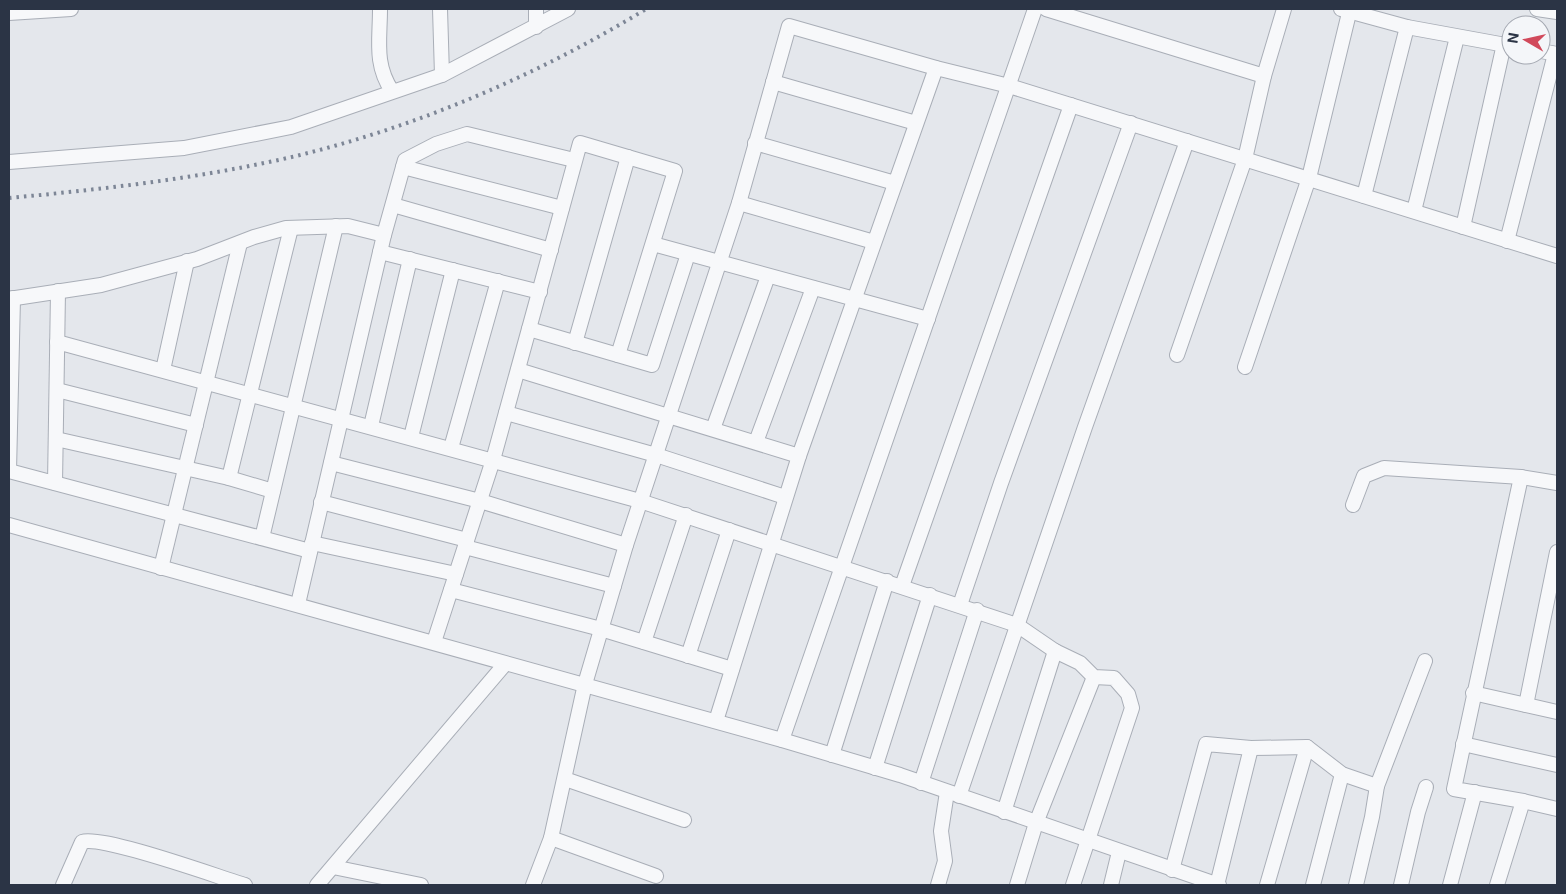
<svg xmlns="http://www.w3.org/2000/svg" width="1566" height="894" font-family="Inter,sans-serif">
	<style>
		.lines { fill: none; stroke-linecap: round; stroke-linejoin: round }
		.minor-casing { stroke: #a9aeb7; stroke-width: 16 }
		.minor { stroke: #f7f8fa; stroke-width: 14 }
		.rail { stroke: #7d8696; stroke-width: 4; stroke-dasharray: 2.5 5; stroke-linecap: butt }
	</style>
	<rect width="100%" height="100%" fill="#e4e7ec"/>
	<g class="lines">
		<defs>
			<g id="minor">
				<path d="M380 9C380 40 374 64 392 91"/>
				<path d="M440 9 442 75"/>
				<path d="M536 9V27"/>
				<path d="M1046 9 1264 76"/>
				<path d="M1341 9 1407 27 1511 46"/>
				<path d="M1537 9 1557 12"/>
				<path d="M9 13 71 9"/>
				<path d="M1541 51 1557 54"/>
				<path d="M773 82 916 123"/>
				<path d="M755 143 895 183"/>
				<path d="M9 162 184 148 291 127 442 75 568 9"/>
				<path d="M403 167 562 208"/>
				<path d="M1364 196 1407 27"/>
				<path d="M739 203 874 242"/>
				<path d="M393 205 551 250"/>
				<path d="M1414 211 1457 37"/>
				<path d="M1463 227 1504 44"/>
				<path d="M1507 241 1555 54"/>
				<path d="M653 244 928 319"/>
				<path d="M380 252 540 292"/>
				<path d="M9 299 101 285 197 259 254 237 286 228 348 226 384 235"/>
				<path d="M529 329 652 365 688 254"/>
				<path d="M57 342 640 501 1017 625 1055 651 1080 663 1094 677 1114 678 1128 694 1132 708 1073 885"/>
				<path d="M575 343 628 157"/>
				<path d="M1177 355 1245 159 1264 76 1284 9"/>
				<path d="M1245 367 1309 178 1350 9"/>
				<path d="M163 370 187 261"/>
				<path d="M518 370 799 456"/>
				<path d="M57 390 196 425"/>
				<path d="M506 413 656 455 785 497"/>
				<path d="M371 426 410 259"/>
				<path d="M713 429 768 276"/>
				<path d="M411 437 453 270"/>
				<path d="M56 439 229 478 273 491"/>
				<path d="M756 442 813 288"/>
				<path d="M451 448 498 281"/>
				<path d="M331 463 480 501 626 545"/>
				<path d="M9 471 310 551"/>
				<path d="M9 471 13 298"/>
				<path d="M229 478 291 228"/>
				<path d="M55 483 58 291"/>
				<path d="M321 502 467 540"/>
				<path d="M1353 505 1364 476 1384 468 1521 477 1557 483"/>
				<path d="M9 525 782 740 900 775 1219 885"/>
				<path d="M262 538 336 226"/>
				<path d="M312 543 456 574"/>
				<path d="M465 547 614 586"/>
				<path d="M161 568 240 243"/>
				<path d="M902 586 1071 105"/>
				<path d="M451 590 601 629 732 669"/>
				<path d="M298 604 384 235 405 160 436 144 467 134 574 160"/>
				<path d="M960 605 1001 483 1131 123"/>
				<path d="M434 642 493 460 580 143 675 171 618 355"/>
				<path d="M644 642 686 515"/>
				<path d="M688 656 729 530"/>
				<path d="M1473 693 1557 712"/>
				<path d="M1526 705 1557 552"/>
				<path d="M716 721 799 456 936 68"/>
				<path d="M782 740 1035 9"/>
				<path d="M1463 744 1557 765"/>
				<path d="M832 755 887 581"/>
				<path d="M875 768 930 595"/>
				<path d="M565 779 684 820"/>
				<path d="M921 783 977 610"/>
				<path d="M959 796 1085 427 1187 141"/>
				<path d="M1523 801 1557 809"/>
				<path d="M1004 812 1055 651"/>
				<path d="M551 838 656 876"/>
				<path d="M333 867 421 885"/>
				<path d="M1172 870 1206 744 1251 748 1307 747 1342 774 1377 786"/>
				<path d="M63 885 82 842C103 835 218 877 245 885"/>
				<path d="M317 885 505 664"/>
				<path d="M533 885 551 838 585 684 626 545 739 203 789 26 936 68 1009 86 1557 256"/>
				<path d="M938 885 945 861 941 831 947 792"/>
				<path d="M1017 885 1036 823 1094 677"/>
				<path d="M1111 885 1119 852"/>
				<path d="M1217 885 1251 748"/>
				<path d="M1267 885 1307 747"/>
				<path d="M1313 885 1342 774"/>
				<path d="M1356 885 1372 817 1377 786 1425 661"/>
				<path d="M1401 885 1418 812 1426 787"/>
				<path d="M1450 885 1475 792"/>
				<path d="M1497 885 1523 801 1454 789 1521 477"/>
			</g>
		</defs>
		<use href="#minor" class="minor-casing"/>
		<use href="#minor" class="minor"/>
		<path class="rail" d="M9 198C105 189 202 178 296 156 419 126 538 75 646 9"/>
	</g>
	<rect width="1566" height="894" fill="none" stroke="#2b3445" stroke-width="20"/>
	<g transform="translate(1526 40) rotate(279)"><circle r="24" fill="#f4f6f9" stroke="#a4a8b1"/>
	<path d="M0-4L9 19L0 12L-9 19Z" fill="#d1495b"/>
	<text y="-8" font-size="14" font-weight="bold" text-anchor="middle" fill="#2b3445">N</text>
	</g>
</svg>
